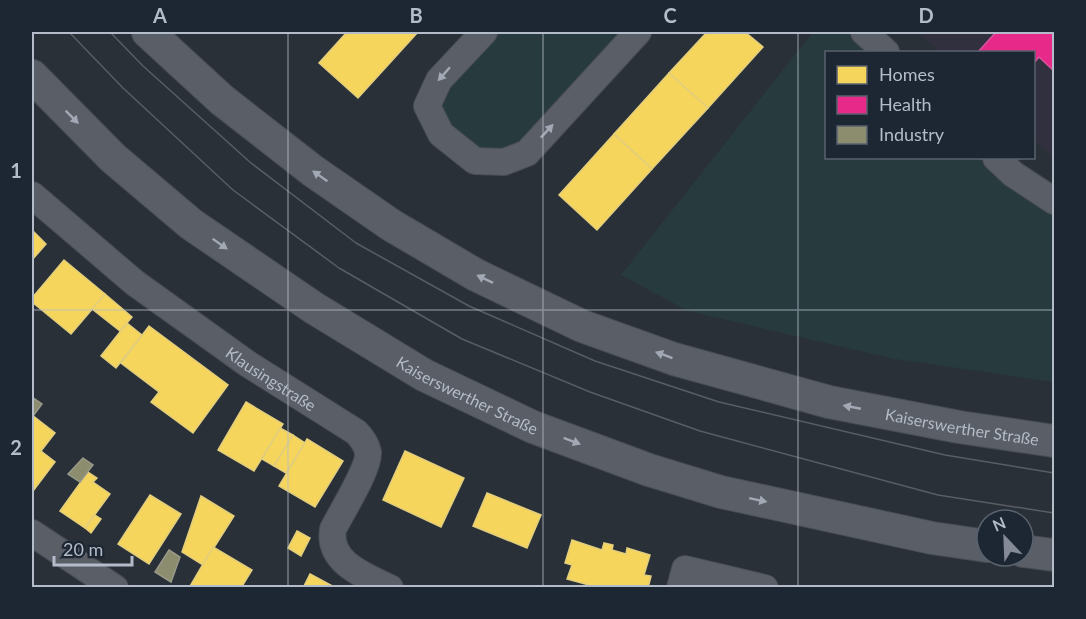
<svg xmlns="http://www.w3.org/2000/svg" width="1086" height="619" font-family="Lato,sans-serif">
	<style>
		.medical { fill: #31303e }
		.green { fill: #273a3e }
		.homes { fill: #f6d55c; stroke: #e2ce7d; stroke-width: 1.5 }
		.health { fill: #e7298a; stroke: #d8559d; stroke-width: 1.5 }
		.industry { fill: #8c8c6e; stroke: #989a89; stroke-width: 1.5 }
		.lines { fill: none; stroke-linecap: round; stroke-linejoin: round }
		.minor-casing { stroke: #484c53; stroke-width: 28 }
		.tertiary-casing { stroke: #484c53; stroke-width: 34 }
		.minor { stroke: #5a5e66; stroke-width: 26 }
		.tertiary { stroke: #5a5e66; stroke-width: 32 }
		.tram { stroke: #595d64; stroke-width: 1.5 }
		.oneway { fill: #a2a9b5 }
		.grid { fill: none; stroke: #b4bcc9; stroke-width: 1.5; stroke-opacity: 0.55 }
		.labels { text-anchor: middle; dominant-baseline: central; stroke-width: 6; stroke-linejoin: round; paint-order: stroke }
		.street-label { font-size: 16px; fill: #b4bcc9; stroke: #1d2633 }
		.neatline { fill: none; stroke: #b4bcc9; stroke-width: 2 }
		.grid-label { font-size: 20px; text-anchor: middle; font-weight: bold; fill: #b4bcc9 }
	</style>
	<rect width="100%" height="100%" fill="#2a3038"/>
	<path class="medical" d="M917 32H1054V158L1034 140V52H940Z"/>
	<g class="green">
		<path d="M500 32H628L524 147 490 154 465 142 446 125 440 112 443 95Z"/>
		<path d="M813 32H851L873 52H826V158H984L1054 211V382L895 359 688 311 621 275Z"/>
	</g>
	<g class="homes">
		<path d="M347 32H418L358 98 319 63Z"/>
		<path d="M707 32H745L763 47 708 108 669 73Z"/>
		<path d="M669 73 708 108 652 169 614 134Z"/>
		<path d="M614 134 652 169 597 230 559 195Z"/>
		<path d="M32 230 46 244 32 260Z"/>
		<path d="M64 260 105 294 71 334 32 302V298Z"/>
		<path d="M105 294 132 317 120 331 92 309Z"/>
		<path d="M127 323 142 335 116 368 101 356Z"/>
		<path d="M149 326 228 385 193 433 151 402 159 392 121 363Z"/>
		<path d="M246 402 283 424 254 471 218 450Z"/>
		<path d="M32 415 55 433 41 451 55 462 33 491Z"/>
		<path d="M280 428 293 435 274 466 262 459Z"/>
		<path d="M293 435 305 443 286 473 274 466Z"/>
		<path d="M307 439 343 461 315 507 279 486Z"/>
		<path d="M405 451 464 478 441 527 383 500Z"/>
		<path d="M88 472 97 478 93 482 110 494 85 528 60 511Z"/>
		<path d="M487 493 541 515 527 548 473 526Z"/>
		<path d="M150 495 181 514 149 564 118 544Z"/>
		<path d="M201 496 234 516 203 565 182 552Z"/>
		<path d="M95 515 101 519 91 533 85 528Z"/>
		<path d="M297 531 310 538 301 556 288 548Z"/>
		<path d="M572 540 602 550 604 543 613 545 612 550 626 554 627 548 650 555 644 575 651 576 648 588H588L589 585 567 579 572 565 565 563Z"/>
		<path d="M213 547 252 570 241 588H189Z"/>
		<path d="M310 574 336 588H303Z"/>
	</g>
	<path class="health" d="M996 32H1054V71L1039 57 1034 63V52H978Z"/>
	<g class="industry">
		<path d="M32 397 42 404 33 416 32 415Z"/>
		<path d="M83 458 93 465 80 482 68 474Z"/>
		<path d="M169 550 180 557 171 582 155 572Z"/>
	</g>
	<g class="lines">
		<defs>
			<g id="minor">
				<path d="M484 32 439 80 427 106 441 134 475 161 504 162 527 153 638 32"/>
				<path d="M864 32 886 52"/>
				<path d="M996 158 1013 174 1054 201"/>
				<path id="s1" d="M32 195 135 283 248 364 356 432C362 438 366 443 368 452 370 467 341 513 333 529 327 563 366 576 390 588"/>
				<path d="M32 533 115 588"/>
				<path d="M680 588 685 569 765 588"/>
			</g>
			<g id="tertiary">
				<path id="s2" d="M148 32 222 100 313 171 391 225 476 275 582 326 674 359 829 402 959 427 1054 441"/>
				<path id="s3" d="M32 76 113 158 191 224 314 308 424 375 533 427 649 470 721 492 932 538 987 546"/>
				<path d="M1023 551 1054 555"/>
			</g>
		</defs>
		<use href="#minor" class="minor-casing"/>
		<use href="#tertiary" class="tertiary-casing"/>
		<use href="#minor" class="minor"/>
		<use href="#tertiary" class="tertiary"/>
		<g class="tram">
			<path d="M69 32 123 88 233 190 339 268 462 339 590 392 700 431 938 495 1054 513"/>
			<path d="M110 32 143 66 251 163 356 243 469 306 595 361 719 402 945 455 1054 473"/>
		</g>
	</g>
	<defs><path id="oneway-solid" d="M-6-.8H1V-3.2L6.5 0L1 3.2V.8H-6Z" transform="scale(1.5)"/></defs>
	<g class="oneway">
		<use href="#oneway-solid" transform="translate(444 74) rotate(131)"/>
		<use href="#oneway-solid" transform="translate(72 117) rotate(45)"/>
		<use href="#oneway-solid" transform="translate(547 131) rotate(-47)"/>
		<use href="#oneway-solid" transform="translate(320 176) rotate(-145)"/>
		<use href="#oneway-solid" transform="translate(220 244) rotate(35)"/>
		<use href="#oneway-solid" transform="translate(485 279) rotate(-154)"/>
		<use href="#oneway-solid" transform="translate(664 355) rotate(-160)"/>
		<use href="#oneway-solid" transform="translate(852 407) rotate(-169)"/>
		<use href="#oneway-solid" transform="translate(572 441) rotate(21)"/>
		<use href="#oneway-solid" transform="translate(758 500) rotate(12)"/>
	</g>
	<path class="grid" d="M288 32V588M543 32V588M798 32V588M32 310H1054"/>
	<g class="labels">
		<g class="street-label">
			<text stroke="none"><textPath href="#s1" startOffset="302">Klausingstraße</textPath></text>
			<text stroke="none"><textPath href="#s3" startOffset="543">Kaiserswerther Straße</textPath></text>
			<text stroke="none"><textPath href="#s2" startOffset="921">Kaiserswerther Straße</textPath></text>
		</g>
	</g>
	<rect width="1086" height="619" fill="none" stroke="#1d2633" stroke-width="66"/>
	<rect x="825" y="51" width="210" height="108" fill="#1d2633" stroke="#59626f" stroke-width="1.5"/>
	<rect x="837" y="66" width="30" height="18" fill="#f6d55c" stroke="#59626f" stroke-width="1.5"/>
	<text x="879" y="81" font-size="18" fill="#b4bcc9">Homes</text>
	<rect x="837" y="96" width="30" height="18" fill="#e7298a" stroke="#59626f" stroke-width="1.5"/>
	<text x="879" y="111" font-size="18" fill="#b4bcc9">Health</text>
	<rect x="837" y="126" width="30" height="18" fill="#8c8c6e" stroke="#59626f" stroke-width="1.5"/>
	<text x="879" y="141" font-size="18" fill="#b4bcc9">Industry</text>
	<g transform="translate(1005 538) rotate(337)"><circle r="28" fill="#1d2633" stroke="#59626f" stroke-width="1.5"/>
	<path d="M0-4.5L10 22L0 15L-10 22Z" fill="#848b96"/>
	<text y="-9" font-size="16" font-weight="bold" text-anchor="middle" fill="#b4bcc9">N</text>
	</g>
	<path d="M54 556v9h78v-9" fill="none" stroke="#b4bcc9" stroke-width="3"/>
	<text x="63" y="556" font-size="18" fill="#b4bcc9" stroke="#1d2633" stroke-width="4.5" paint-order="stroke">20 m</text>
	<rect x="33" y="33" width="1020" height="553" class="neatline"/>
	<g class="grid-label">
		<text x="160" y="23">A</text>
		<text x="416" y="23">B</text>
		<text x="670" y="23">C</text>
		<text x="926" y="23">D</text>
		<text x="16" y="178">1</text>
		<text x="16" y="455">2</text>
	</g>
</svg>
